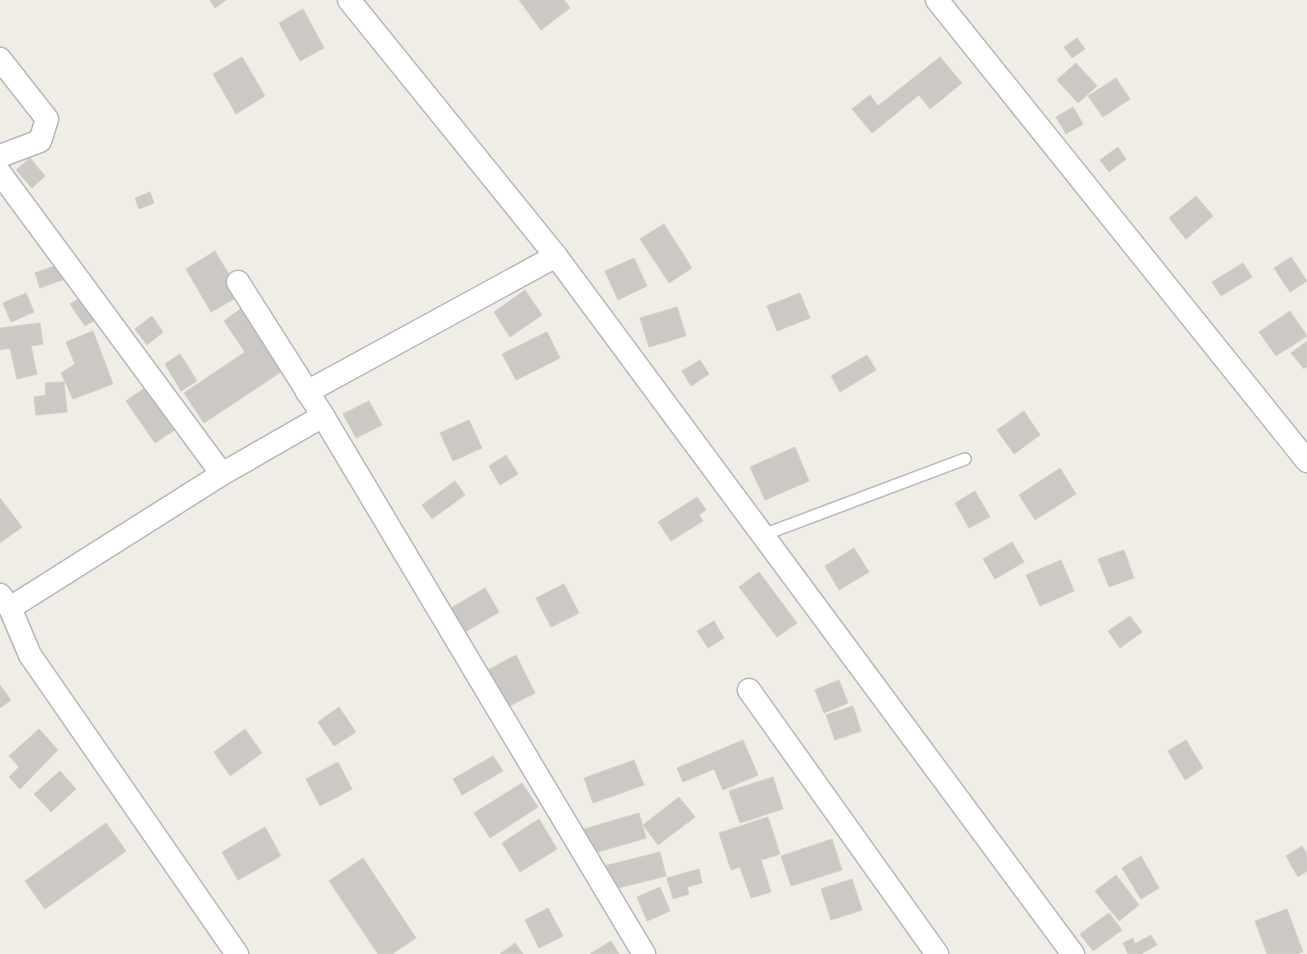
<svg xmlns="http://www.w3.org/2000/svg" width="1307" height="954" font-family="Inter,sans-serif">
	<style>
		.building { fill: #ccc8c3; stroke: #d4cfc4 }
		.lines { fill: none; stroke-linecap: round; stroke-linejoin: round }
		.lane-casing { stroke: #b3b7ba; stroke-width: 14 }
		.street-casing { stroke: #b3b7ba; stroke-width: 25 }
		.lane { stroke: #fff; stroke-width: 11 }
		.street { stroke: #fff; stroke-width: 22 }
	</style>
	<rect width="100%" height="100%" fill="#f0ede6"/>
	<g class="building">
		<path d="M210 0H226L215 8Z"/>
		<path d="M519 0H564L570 8 541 30Z"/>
		<path d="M303 9 324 48 300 61 279 23Z"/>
		<path d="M1077 38 1085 49 1072 58 1064 47Z"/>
		<path d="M242 57 265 96 236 114 213 74Z"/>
		<path d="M940 57 962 83 930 109 919 95 872 133 852 109 870 95 878 106Z"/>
		<path d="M1076 63 1097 86 1078 103 1057 80Z"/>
		<path d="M1116 78 1130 99 1103 117 1088 96Z"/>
		<path d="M1073 107 1083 124 1066 134 1056 117Z"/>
		<path d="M1118 147 1126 159 1109 172 1100 160Z"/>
		<path d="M30 158 45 176 32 188 16 170Z"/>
		<path d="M150 192 154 203 139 209 135 198Z"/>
		<path d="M1196 196 1213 216 1186 239 1169 218Z"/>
		<path d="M664 224 692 268 669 283 640 239Z"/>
		<path d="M215 251 241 295 211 312 186 269Z"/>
		<path d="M1291 257 1307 281 1290 292 1274 268Z"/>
		<path d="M634 258 647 286 618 300 605 271Z"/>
		<path d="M65 262 70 277 40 288 35 273Z"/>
		<path d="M1243 263 1252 277 1221 296 1212 282Z"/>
		<path d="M525 290 542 315 510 337 494 312Z"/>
		<path d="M26 293 34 312 11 322 3 303Z"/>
		<path d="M800 293 810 318 777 331 767 306Z"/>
		<path d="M86 294 100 317 85 326 70 304Z"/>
		<path d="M243 307 287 368 204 423 184 393 245 352 224 321Z"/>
		<path d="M677 307 686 336 649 347 640 318Z"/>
		<path d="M1290 311 1307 336 1276 356 1259 332Z"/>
		<path d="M152 316 163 332 147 345 135 329Z"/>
		<path d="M40 323 43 344 31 346 37 374 17 379 10 348 0 350V328Z"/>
		<path d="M93 331 113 384 73 399 61 373 75 364 66 342Z"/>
		<path d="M547 332 560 358 516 380 502 354Z"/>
		<path d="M1307 341V366L1304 369 1291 353Z"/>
		<path d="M180 354 197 381 181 391 165 364Z"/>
		<path d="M867 355 876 370 840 392 831 376Z"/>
		<path d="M700 360 709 374 691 386 682 371Z"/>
		<path d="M64 382 67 412 36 415 34 397 46 395 45 383Z"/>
		<path d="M153 382 182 425 155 443 126 401Z"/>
		<path d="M369 401 382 425 356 438 343 414Z"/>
		<path d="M1024 411 1040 435 1014 454 997 430Z"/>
		<path d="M469 420 482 448 453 461 440 433Z"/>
		<path d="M795 447 809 481 765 500 750 467Z"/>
		<path d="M506 455 518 474 500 485 489 466Z"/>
		<path d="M1060 468 1076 494 1035 520 1019 495Z"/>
		<path d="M455 481 465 495 432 519 422 505Z"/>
		<path d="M975 491 990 517 969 528 955 503Z"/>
		<path d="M697 497 706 510 699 515 703 521 671 541 658 522Z"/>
		<path d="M0 498 22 527 0 543Z"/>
		<path d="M1012 542 1024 562 995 579 983 559Z"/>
		<path d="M854 548 869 572 839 590 825 566Z"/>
		<path d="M1124 550 1134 578 1109 587 1098 559Z"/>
		<path d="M1061 560 1074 591 1040 606 1026 575Z"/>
		<path d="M759 572 797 623 777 637 739 587Z"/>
		<path d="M564 584 579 613 551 627 536 598Z"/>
		<path d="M485 588 499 612 460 635 446 611Z"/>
		<path d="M1130 616 1142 632 1120 648 1108 631Z"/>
		<path d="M714 621 724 638 708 648 697 631Z"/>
		<path d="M516 655 535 693 506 708 486 671Z"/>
		<path d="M839 680 848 703 824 713 815 690Z"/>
		<path d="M0 685 11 700 0 708Z"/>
		<path d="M853 706 861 731 835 740 826 715Z"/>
		<path d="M339 707 356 732 334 746 318 722Z"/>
		<path d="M39 729 58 750 20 789 9 777 19 767 9 756Z"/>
		<path d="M245 729 262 753 230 776 214 752Z"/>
		<path d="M743 740 758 775 723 790 714 769 683 782 677 768Z"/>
		<path d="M1186 740 1203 768 1185 780 1168 751Z"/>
		<path d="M493 756 503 771 462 795 453 779Z"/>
		<path d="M634 760 644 785 593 803 584 778Z"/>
		<path d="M338 762 352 789 320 806 306 779Z"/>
		<path d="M60 771 76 789 51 812 34 794Z"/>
		<path d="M773 777 783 809 740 823 729 791Z"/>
		<path d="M522 783 538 807 490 838 474 813Z"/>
		<path d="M679 797 695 817 658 845 643 825Z"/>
		<path d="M639 813 646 838 588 855 581 830Z"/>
		<path d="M768 817 780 854 731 870 719 833Z"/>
		<path d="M539 819 557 849 520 872 502 843Z"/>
		<path d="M106 823 126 851 45 909 25 881Z"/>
		<path d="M265 827 281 856 238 880 222 852Z"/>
		<path d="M832 839 842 870 791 886 781 856Z"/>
		<path d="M1302 846 1307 854V871L1298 877 1286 856Z"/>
		<path d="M660 852 666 876 610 890 604 866Z"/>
		<path d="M1141 856 1159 888 1141 899 1122 868Z"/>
		<path d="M363 858 416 938 392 954H378L329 881Z"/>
		<path d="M761 860 771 892 751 898 740 867Z"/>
		<path d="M699 869 702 883 687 887 689 894 673 899 667 878Z"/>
		<path d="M1116 875 1139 905 1119 921 1095 891Z"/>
		<path d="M852 879 862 910 831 920 821 889Z"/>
		<path d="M660 887 670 911 647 921 637 897Z"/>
		<path d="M548 908 563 936 539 948 525 920Z"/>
		<path d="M1287 909 1303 952 1297 954H1267L1255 921Z"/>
		<path d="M1109 913 1122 930 1093 951 1080 934Z"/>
		<path d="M1151 935 1157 945 1141 954H1128L1123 943 1133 938 1135 944Z"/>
		<path d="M611 941 619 954H590Z"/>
		<path d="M515 943 523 954H500Z"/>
	</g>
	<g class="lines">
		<defs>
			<path id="lane" d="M763 535 965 459"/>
			<g id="street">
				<path d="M349 0 556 256 1073 954"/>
				<path d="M937 0 1307 461"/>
				<path d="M0 59 47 119 40 141 0 156"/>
				<path d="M0 173 222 474"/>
				<path d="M238 282 323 416 644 954"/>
				<path d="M307 392 556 256"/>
				<path d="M0 595 10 608 30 655 237 954"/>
				<path d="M10 608 222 474 323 416"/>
				<path d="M749 690 937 954"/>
			</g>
		</defs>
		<use href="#lane" class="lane-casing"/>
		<use href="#street" class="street-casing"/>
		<use href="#lane" class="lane"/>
		<use href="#street" class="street"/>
	</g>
</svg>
